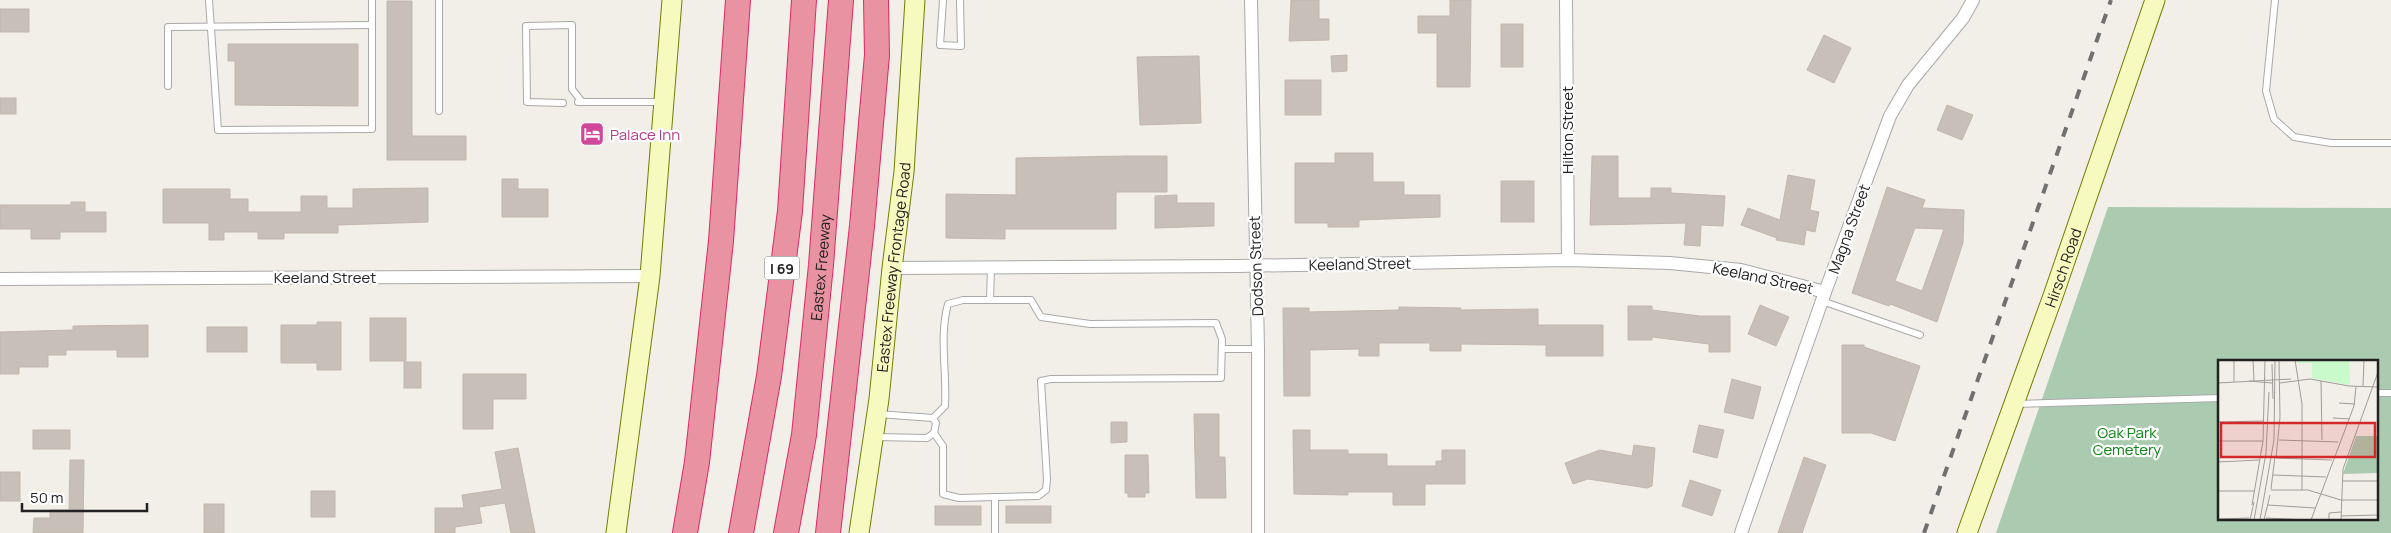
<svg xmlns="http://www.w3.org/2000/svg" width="2391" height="533" font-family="Manrope,sans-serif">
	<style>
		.cemetery { fill: #aacbaf; fill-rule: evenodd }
		.building { fill: #c7bfb8; stroke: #c4b6ab; fill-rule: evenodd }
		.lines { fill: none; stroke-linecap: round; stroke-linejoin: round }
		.service-casing { stroke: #a9a9a9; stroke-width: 8 }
		.minor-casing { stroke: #a9a9a9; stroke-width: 14 }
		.secondary-casing { stroke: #707d05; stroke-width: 21 }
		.motorway-casing { stroke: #dc2a67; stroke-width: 26 }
		.service { stroke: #fff; stroke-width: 6 }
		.minor { stroke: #fff; stroke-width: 12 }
		.secondary { stroke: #f7fabf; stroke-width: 19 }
		.motorway { stroke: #e892a2; stroke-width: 24 }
		.rail { stroke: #707070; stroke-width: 4; stroke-dasharray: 10 10; stroke-linecap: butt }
		.labels { text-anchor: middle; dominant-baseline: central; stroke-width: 4.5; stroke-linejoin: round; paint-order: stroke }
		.shield { fill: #fff; stroke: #646464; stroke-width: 1 }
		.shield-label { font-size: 14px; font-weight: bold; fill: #222 }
		.street-label { font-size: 15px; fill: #222; stroke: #fff }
		.hotel-label { font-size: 15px; fill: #b23c85; stroke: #fff; text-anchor: start }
		.park-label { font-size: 15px; fill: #0c8416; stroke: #fff }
		.inset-road { fill: none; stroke: #9f9d99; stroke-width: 1 }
		.view { fill: #d62828; fill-opacity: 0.15; stroke: #d62828; stroke-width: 2.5 }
		.inset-edge { fill: none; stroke: #222; stroke-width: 2.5 }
	</style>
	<rect width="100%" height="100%" fill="#f2efe9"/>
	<path class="cemetery" d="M2108 207 2391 208V533H1996ZM2220 362H2377V519H2220Z"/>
	<g class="building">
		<path d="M1291 0H1319V19H1329V40L1289 41Z"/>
		<path d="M1450 0H1471L1470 87H1437V33H1418V16H1450Z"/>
		<path d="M387 1H412V136H466V160H387Z"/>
		<rect x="0" y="9" width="29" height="23"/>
		<rect x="1501" y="24" width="22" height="43"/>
		<path d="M1824 35 1851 48 1834 83 1807 70Z"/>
		<path d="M228 44H358V106L235 105V61H228Z"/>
		<path d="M1347 55V71L1332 72 1331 56Z"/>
		<path d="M1199 56 1201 123 1140 125 1137 57Z"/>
		<rect x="1285" y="80" width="36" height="35"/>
		<rect x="0" y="98" width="16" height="16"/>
		<path d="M1947 105 1973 115 1962 140 1937 130Z"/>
		<path d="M1335 153H1373V182H1404V195H1440V217L1359 220V227H1328V223H1295V163H1335Z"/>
		<path d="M1128 156H1167V192H1116V229H1005V239L946 238V194L1016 195V158Z"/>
		<path d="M1592 156H1618V198H1651V188H1671V193L1725 196 1723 226 1701 225 1700 246 1684 245 1686 223 1590 225Z"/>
		<path d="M1788 175 1815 180 1810 210 1819 212 1815 232 1806 230 1804 245 1776 240 1777 238 1741 225 1748 208 1780 220Z"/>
		<path d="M502 179H518V189H548V217H502Z"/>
		<rect x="1501" y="181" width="33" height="41"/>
		<path d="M1887 187 1925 200 1922 208 1964 210 1963 243 1937 322 1890 304 1889 306 1852 293ZM1915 228 1944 229 1922 291 1895 281Z"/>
		<path d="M428 188V222L338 225V233H284V239H258V232H224V240H209V223H163V189H230V199H248V212H301V196H327V208H353V189Z"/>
		<path d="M1177 195V203H1214V226L1155 228V196Z"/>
		<path d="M71 202H85V212H106V232H60V239H31V229H0V205H71Z"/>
		<path d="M1760 305 1789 317 1776 346 1748 334Z"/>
		<path d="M1628 306H1652V310L1700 316H1730V352H1709V344L1652 337V340H1628Z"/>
		<path d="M1399 307 1461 308V310L1538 309V325H1603V356H1546V345L1461 344V351H1430V343H1379V356H1359V349L1310 350V396H1284L1283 308H1309V312L1399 310Z"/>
		<rect x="370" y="318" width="36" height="43"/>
		<path d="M317 322H341V370H317V363H281V325H317Z"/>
		<path d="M148 325V357H117V350H66V355H48V367H19V374H0V332L73 330V326Z"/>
		<rect x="207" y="327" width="40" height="25"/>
		<path d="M1842 345H1864V347L1920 366 1895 441 1871 433H1842Z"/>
		<rect x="404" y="362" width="17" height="26"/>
		<path d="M463 374H526V399H493V429H463Z"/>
		<path d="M1732 379 1761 387 1753 419 1724 412Z"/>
		<path d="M1194 414H1219V457H1225L1226 498H1196Z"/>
		<path d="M1111 422H1127V442L1111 443Z"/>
		<path d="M1699 425 1724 430 1717 458 1693 452Z"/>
		<rect x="33" y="430" width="37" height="19"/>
		<path d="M1293 430H1310V450H1348V454H1387V466H1436V461H1442V450H1465V484H1425V505H1393V492H1348V495L1294 494Z"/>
		<path d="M1634 445 1655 448 1652 486 1647 488 1588 479 1573 484 1565 463 1600 450 1632 456Z"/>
		<path d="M518 448 535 533H511L505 503 479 507 482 523 455 527V533H435V508H464L462 495 502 489 495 452Z"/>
		<path d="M1125 455H1148L1149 493H1145V497H1128V493H1125Z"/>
		<path d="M1804 457 1826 465 1802 533H1778Z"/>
		<path d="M70 460H84L83 533H33L34 518H50V510H69Z"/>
		<rect x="0" y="472" width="20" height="29"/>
		<path d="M1690 480 1721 490 1712 516 1682 506Z"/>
		<rect x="311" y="491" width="24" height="26"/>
		<rect x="204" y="504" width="20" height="29"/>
		<rect x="935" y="506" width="46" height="19"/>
		<rect x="1006" y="506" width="45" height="17"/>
	</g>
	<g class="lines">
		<defs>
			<g id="service">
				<path d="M209 0 218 130 372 129V0"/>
				<path d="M439 0V111"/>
				<path d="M943 0 940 45 961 46 960 0"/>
				<path d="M2275 0 2266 91 2274 119 2294 137 2331 143H2391"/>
				<path d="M168 86V27L372 25"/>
				<path d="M578 102H663"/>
				<path d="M563 103 527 102 526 26 572 25V89L582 102"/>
				<path d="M990 300 991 268"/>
				<path d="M1822 301 1920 335"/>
				<path d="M1222 349H1258"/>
				<path d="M2377 393H2391"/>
				<path d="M2016 404 2220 398"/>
				<path d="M878 414 933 418 945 406C947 372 939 336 948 304L963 300H1031L1041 317 1090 324 1216 323 1222 339 1221 378 1051 379 1041 381 1047 479 1046 490 1038 496 959 498 943 494V446L934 433 936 423 933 418"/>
				<path d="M874 437 927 438 934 433"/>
				<path d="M995 497V533"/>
			</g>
			<g id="minor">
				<path d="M1251 0 1258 349V533"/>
				<path d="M1566 0 1568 260"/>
				<path d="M892 268 1237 266 1568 260 1670 263 1741 270 1825 292"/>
				<path d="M0 279 650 276"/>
				<path d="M1741 533 1825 292 1890 116 1908 85 1963 18 1973 0"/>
			</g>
			<g id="secondary">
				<path d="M616 533 650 276 672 0"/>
				<path id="s1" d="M859 533 879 399 892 268 904 172 915 0"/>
				<path id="s2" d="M1967 533 2053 296 2155 0"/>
			</g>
			<g id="motorway">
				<path d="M685 533 697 462 721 241 738 0"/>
				<path d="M741 533 769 376 790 211 804 0"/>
				<path id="s3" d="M786 533 804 435 821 265 841 0"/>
				<path d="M828 533 862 226 877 55 876 0"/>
			</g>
		</defs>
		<use href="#service" class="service-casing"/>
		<use href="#minor" class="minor-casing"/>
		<use href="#secondary" class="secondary-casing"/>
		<use href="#motorway" class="motorway-casing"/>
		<use href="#service" class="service"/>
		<use href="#minor" class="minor"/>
		<use href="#secondary" class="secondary"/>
		<use href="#motorway" class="motorway"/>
		<path class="rail" d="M1924 533 2111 0"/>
	</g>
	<defs>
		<symbol id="hotel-square" viewBox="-11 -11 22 22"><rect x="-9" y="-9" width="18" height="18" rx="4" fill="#d1479c" stroke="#fff"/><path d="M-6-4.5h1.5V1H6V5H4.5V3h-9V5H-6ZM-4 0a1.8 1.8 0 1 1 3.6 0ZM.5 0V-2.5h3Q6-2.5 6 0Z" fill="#fff"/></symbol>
	</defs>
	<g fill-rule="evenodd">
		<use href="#hotel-square" x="578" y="120" width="28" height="28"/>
	</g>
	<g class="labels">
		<rect class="shield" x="764.5" y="256.5" width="35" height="23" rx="4"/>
		<g class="shield-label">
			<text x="782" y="268">I 69</text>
		</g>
		<g class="street-label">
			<text transform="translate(1567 130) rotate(-90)">Hilton Street</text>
			<text transform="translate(1849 229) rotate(-70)">Magna Street</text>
			<text transform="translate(1360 264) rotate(-1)">Keeland Street</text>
			<text transform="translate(1256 266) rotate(-92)">Dodson Street</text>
			<text stroke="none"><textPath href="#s3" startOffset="268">Eastex Freeway</textPath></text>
			<text stroke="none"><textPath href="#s1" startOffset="268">Eastex Freeway Frontage Road</textPath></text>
			<text stroke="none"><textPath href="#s2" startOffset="282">Hirsch Road</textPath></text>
			<text x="325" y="277">Keeland Street</text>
			<text transform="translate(1763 278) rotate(12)">Keeland Street</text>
		</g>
		<g class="hotel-label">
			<text x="610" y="134">Palace Inn</text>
		</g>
		<g class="park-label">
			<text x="2127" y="432">Oak Park<tspan x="2127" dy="17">Cemetery</tspan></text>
		</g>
	</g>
	<g transform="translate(2218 360)">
		<rect width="160" height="160" fill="#f2efe9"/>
		<path d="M138 76H160V113L125 114Z" fill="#aacbaf"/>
		<path d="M79 0H131L132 25 94 18V3H79Z" fill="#c8facc"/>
		<path class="inset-road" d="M16 0V22M35 0 36 21M77 0 84 44V130M54 4 55 39M31 21 54 23M103 21 104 80M0 23 73 19M62 23 92 19 131 26 160 27M145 26 146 0M121 43 137 44M115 58 132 59M0 62 46 61M61 80 120 82M0 81H45M58 98 114 100M58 98 62 57 61 0M0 102 41 100M55 115 108 117M124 121H160M53 129 57 96M53 130H90L123 140H160M0 131H36M34 145 45 81 47 0M50 145 97 148M123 156 160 155M48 158 90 160M0 159 31 158M32 160 36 142M36 160 48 93 51 32M42 160 56 80 57 0M46 160 52 135M93 160 136 46 138 27M111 160V153L123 152M123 160 125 109 160 12"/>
		<path class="view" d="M3 63H157V97H3Z"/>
		<rect width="160" height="160" class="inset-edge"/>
	</g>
	<path d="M22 503v8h125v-8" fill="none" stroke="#222222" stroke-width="2.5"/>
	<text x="30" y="503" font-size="15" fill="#222222" stroke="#ffffff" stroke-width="4" paint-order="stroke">50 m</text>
</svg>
